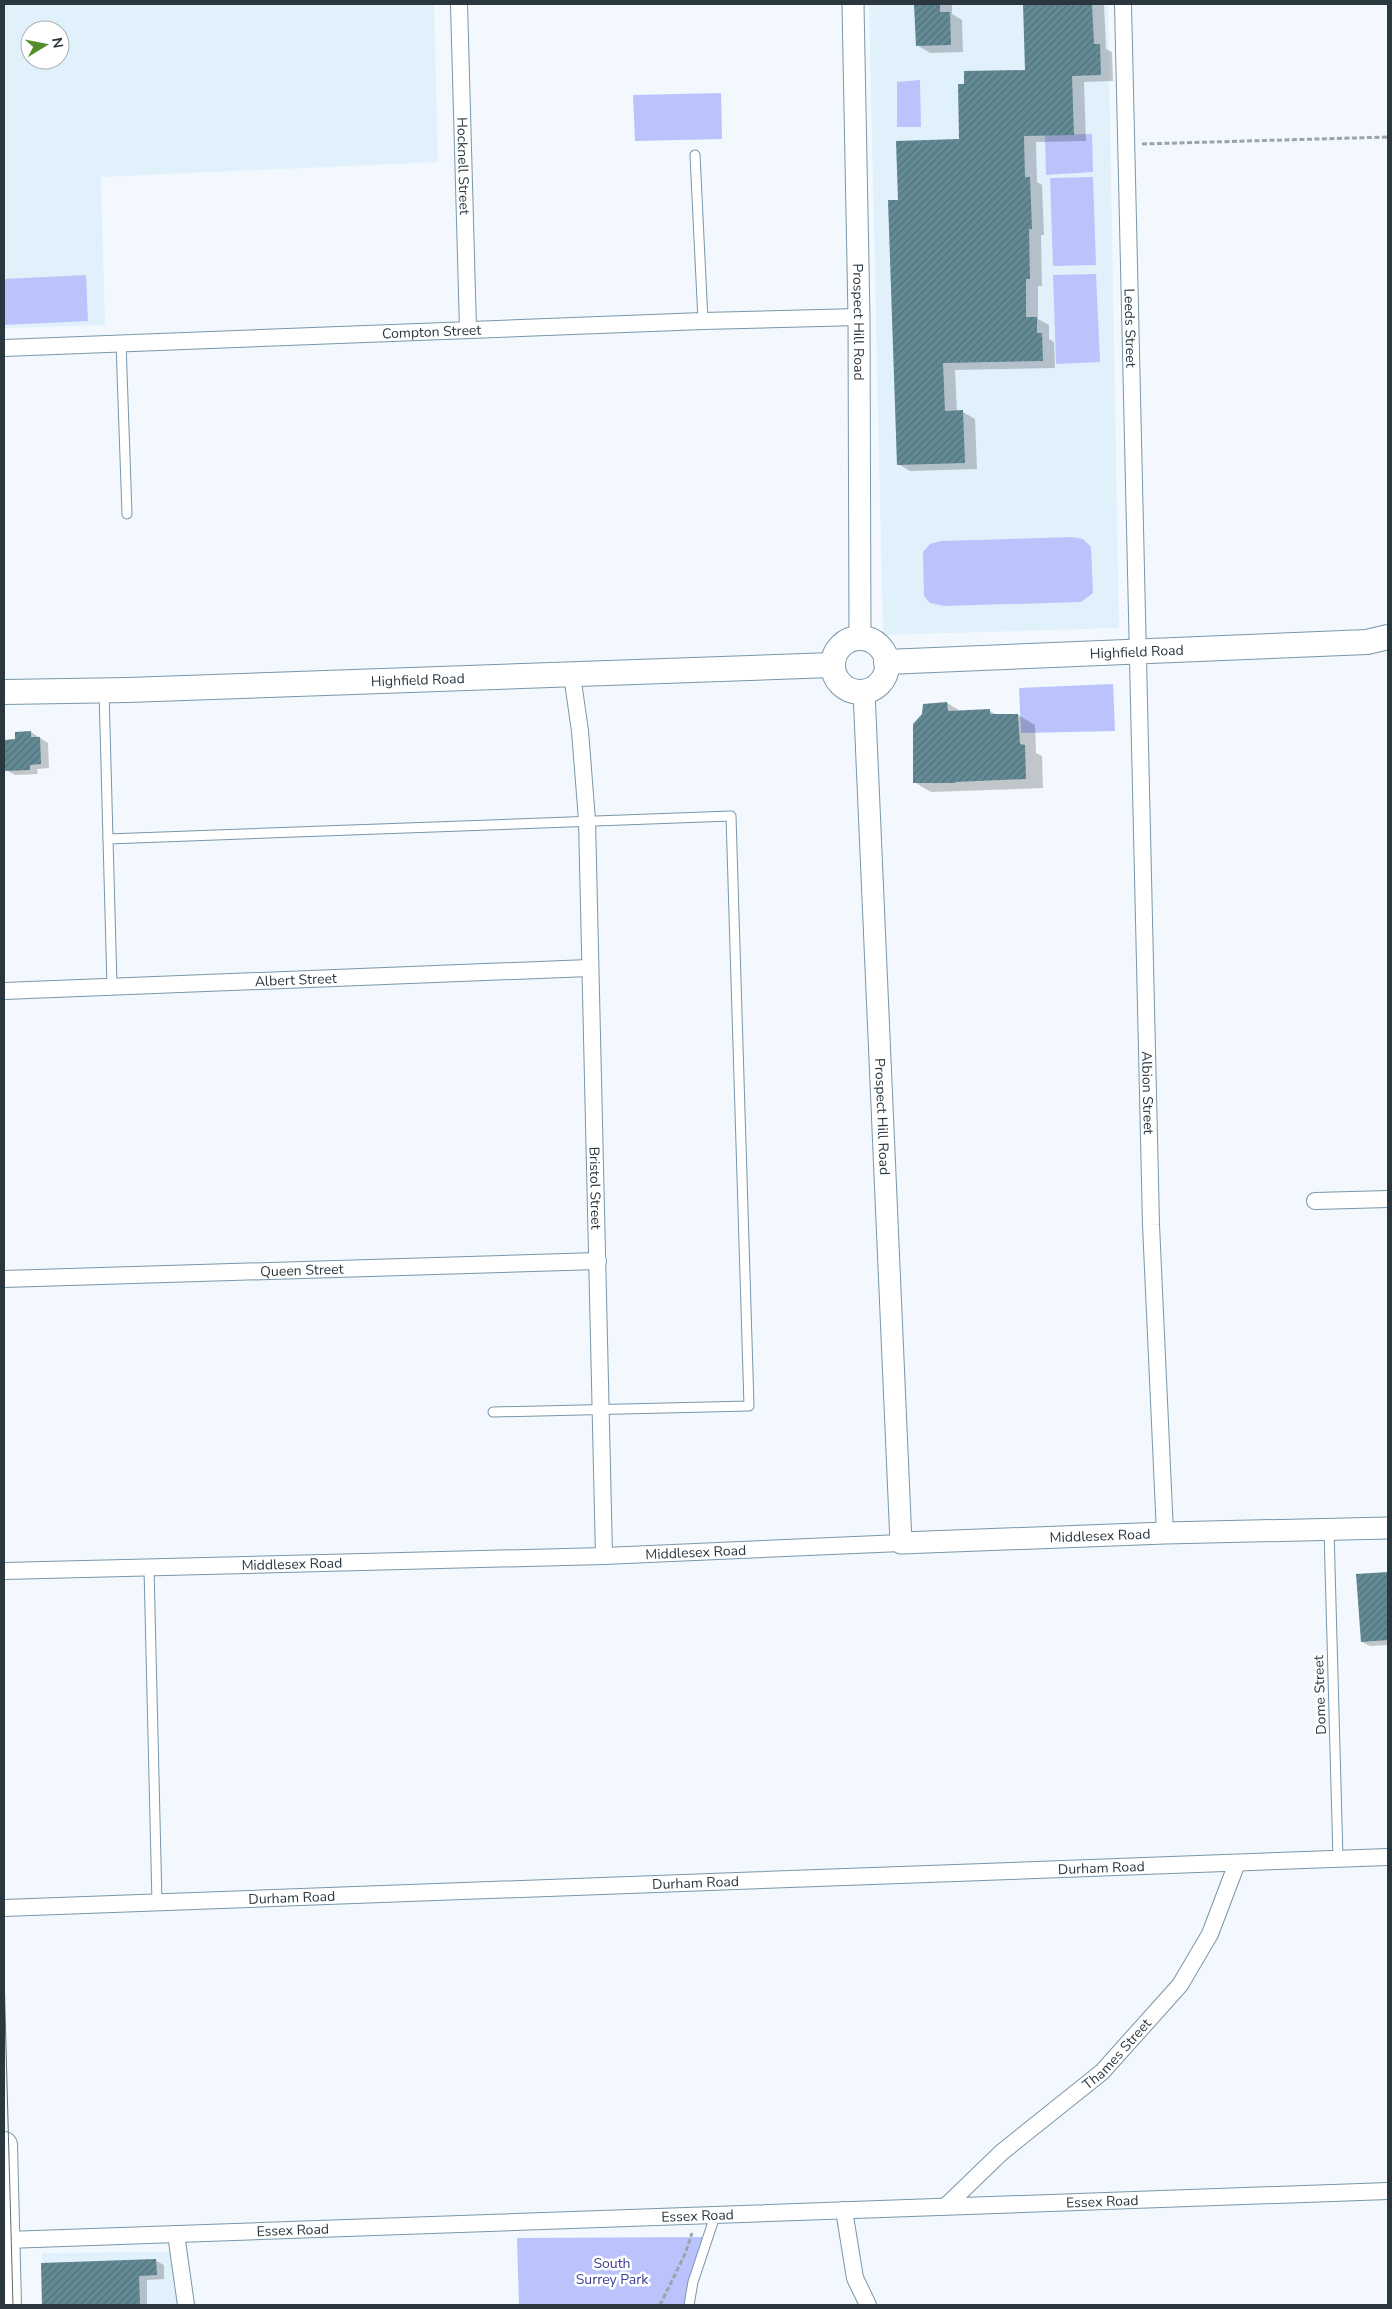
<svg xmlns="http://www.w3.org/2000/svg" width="1392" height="2309" font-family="'Nunito Sans',sans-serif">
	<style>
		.built { fill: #e1f1fc; fill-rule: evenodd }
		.green { fill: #bac3fc }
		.shadow { fill: #0003 }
		.building { fill: url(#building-hatch) }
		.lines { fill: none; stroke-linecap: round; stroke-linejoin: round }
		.service-casing { stroke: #7997ab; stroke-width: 11 }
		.minor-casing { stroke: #7997ab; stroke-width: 18 }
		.tertiary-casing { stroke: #7997ab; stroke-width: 23 }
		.secondary-casing { stroke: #7997ab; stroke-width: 26 }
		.primary-casing { stroke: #7997ab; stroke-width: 28 }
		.path { stroke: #9ba4ab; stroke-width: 3; stroke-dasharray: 5 2.5; stroke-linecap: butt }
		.service { stroke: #fff; stroke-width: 9 }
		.minor { stroke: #fff; stroke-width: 16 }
		.tertiary { stroke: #fff; stroke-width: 21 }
		.secondary { stroke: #fff; stroke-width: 24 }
		.primary { stroke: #fff; stroke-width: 26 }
		.tram { stroke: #5e6971; stroke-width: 1 }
		.labels { text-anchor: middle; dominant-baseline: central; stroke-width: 5; stroke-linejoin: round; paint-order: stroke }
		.street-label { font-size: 14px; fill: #2a373f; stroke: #fff }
		.park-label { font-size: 14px; fill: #3b3c98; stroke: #fff }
	</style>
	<defs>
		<pattern id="building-hatch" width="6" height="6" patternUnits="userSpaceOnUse" patternTransform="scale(1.25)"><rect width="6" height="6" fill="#638a95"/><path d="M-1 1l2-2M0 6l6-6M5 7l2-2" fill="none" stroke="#52727b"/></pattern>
	</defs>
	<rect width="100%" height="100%" fill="#f2f8fd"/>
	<g class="built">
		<path d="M4 4H434L438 162 101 177 105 325 4 328ZM30 30H60V60H30Z"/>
		<path d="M869 4H1108L1119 628 883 635Z"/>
		<path d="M172 2252 179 2305H44L42 2253Z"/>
	</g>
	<g class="green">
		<path d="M920 80 921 127H897V82Z"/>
		<path d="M721 93 722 139 635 141 633 95Z"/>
		<path d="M1092 134 1093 172 1046 175 1045 135Z"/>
		<path d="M1093 177 1096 265 1053 266 1050 178Z"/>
		<path d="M1096 274 1100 362 1056 364 1053 275Z"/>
		<path d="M86 275 88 321 4 325V279Z"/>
		<path d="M1072 537 1083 539 1091 547 1093 593 1081 602 944 606 930 603 924 596 923 552 930 544 941 541Z"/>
		<path d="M1113 684 1115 731 1021 733 1019 688Z"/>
		<path d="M707 2237 689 2305H519L517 2238Z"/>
	</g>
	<g class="shadow">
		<path d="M916 4H952V14L962 20 963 52 930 53 917 45Z"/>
		<path d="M1024 4H1104L1106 49 1112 52 1113 81 1084 82 1086 141 1036 142 1037 182 1042 185 1044 235H1041L1042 286H1038V319L1049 325V339L1054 342 1055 368 955 370 957 412H963L975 419 977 469 910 471 898 464 899 201 1026 71Z"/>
		<path d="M947 703 962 712 990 711 997 715H1018L1035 725 1036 753 1042 756 1043 788 931 792 914 782Z"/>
		<path d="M31 732 48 743 49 768 37 769 38 774 15 775 6 770 17 740Z"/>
		<path d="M1388 1573V1645L1370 1646 1362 1642 1358 1576Z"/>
		<path d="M156 2261 164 2265V2279L147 2280V2305H43L42 2264Z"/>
	</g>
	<g class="building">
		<path d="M914 4H940V12H950L951 45 916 46Z"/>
		<path d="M1023 4H1092L1094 44H1100L1101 75 1072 76 1074 135 1024 136 1025 177H1030L1032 229H1029L1030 279H1026V317H1037V333H1042L1043 361 943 363 945 411 963 410 965 463 897 465 888 200H898L896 141 959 139 958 84H964V71L1025 70Z"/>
		<path d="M947 702 948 711 990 709V714H1018L1020 744 1025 745 1026 779 955 782 956 783H913V724L922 714 923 704Z"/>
		<path d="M31 731V737H40L41 764 30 765V770L5 771V740L15 739V732Z"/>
		<path d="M1388 1572V1640L1361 1642 1356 1574Z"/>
		<path d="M156 2259 157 2275 139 2276 140 2305H42L41 2263Z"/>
	</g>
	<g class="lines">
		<defs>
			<g id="service">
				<path d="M695 155 703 321"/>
				<path d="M121 343 127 514"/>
				<path d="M104 691 108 839"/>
				<path d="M112 986 108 839 731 816 749 1406 493 1412"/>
				<path d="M1329 1530 1338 1859"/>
				<path d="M149 1568 157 1903"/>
				<path d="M689 2305 693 2282 715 2216"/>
			</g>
			<g id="minor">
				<path id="s1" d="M459 4 468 329"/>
				<path id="s2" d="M1123 4 1151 1225 1165 1533"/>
				<path id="s3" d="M4 348 703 321 859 317"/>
				<path id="s4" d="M572 675 580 731 587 820 604 1556"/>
				<path id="s5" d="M4 991 589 968"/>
				<path d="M1315 1201 1388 1199"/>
				<path id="s6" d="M4 1279 598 1261"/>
				<path id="s7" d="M4 1571 604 1556 901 1543"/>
				<path id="s8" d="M4 1908 1388 1857"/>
				<path id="s9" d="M946 2206 1002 2152 1102 2072 1180 1985 1210 1934 1237 1863"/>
				<path d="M844 2210 855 2278 868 2305"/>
				<path d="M176 2234 186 2305"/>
				<path id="s10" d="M7 2240 1388 2191"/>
			</g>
			<g id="tertiary">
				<path id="s11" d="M853 4 859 317 860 638"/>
				<path id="s12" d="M864 691 901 1543 1165 1533 1388 1528"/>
			</g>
			<g id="secondary">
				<circle cx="860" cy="665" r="27"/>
				<path id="s13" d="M886 662 1367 642 1388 637"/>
				<path id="s14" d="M4 692 128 690 832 665"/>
			</g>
			<path id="primary" d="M4 2145 8 2305"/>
		</defs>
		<use href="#service" class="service-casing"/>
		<use href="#minor" class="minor-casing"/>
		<use href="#tertiary" class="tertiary-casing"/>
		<use href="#secondary" class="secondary-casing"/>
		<use href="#primary" class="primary-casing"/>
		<g class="path">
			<path d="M1142 144 1388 137"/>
			<path d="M660 2305 685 2254 692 2233"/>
		</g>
		<use href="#service" class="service"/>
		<use href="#minor" class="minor"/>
		<use href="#tertiary" class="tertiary"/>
		<use href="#secondary" class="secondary"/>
		<use href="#primary" class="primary"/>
		<path class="tram" d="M4 1973 13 2305"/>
	</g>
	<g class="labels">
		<g class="street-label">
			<text stroke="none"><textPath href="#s1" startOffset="162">Hocknell Street</textPath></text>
			<text stroke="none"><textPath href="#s11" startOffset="318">Prospect Hill Road</textPath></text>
			<text stroke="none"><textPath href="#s2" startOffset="324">Leeds Street</textPath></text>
			<text stroke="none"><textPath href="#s3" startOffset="428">Compton Street</textPath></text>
			<text stroke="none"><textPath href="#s13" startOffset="251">Highfield Road</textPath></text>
			<text stroke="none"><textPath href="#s14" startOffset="414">Highfield Road</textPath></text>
			<text stroke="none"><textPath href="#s5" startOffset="292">Albert Street</textPath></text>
			<text stroke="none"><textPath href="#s2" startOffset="1089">Albion Street</textPath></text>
			<text stroke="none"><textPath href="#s12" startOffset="426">Prospect Hill Road</textPath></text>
			<text stroke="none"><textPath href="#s4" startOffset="514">Bristol Street</textPath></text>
			<text stroke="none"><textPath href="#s6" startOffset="298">Queen Street</textPath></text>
			<text stroke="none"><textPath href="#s12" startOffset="1052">Middlesex Road</textPath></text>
			<text stroke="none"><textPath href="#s7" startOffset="692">Middlesex Road</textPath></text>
			<text stroke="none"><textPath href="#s7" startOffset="288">Middlesex Road</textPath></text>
			<text transform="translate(1320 1695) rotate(-92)">Dome Street</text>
			<text stroke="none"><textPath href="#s8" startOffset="1098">Durham Road</textPath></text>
			<text stroke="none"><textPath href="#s8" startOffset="692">Durham Road</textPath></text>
			<text stroke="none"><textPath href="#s8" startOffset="288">Durham Road</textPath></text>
			<text stroke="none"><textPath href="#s9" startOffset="229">Thames Street</textPath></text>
			<text stroke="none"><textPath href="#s10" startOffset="1096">Essex Road</textPath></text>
			<text stroke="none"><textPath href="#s10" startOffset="691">Essex Road</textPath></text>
			<text stroke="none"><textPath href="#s10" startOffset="286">Essex Road</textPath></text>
		</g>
		<g class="park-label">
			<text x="612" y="2263">South<tspan x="612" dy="16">Surrey Park</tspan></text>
		</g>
	</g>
	<rect width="1392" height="2309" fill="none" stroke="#2a373f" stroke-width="10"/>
	<g transform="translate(45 45) rotate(80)"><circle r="24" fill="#ffffff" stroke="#aaafb2"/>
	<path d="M0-4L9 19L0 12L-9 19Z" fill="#528d2b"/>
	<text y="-8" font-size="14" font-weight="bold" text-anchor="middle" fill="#2a373f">N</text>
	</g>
</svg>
